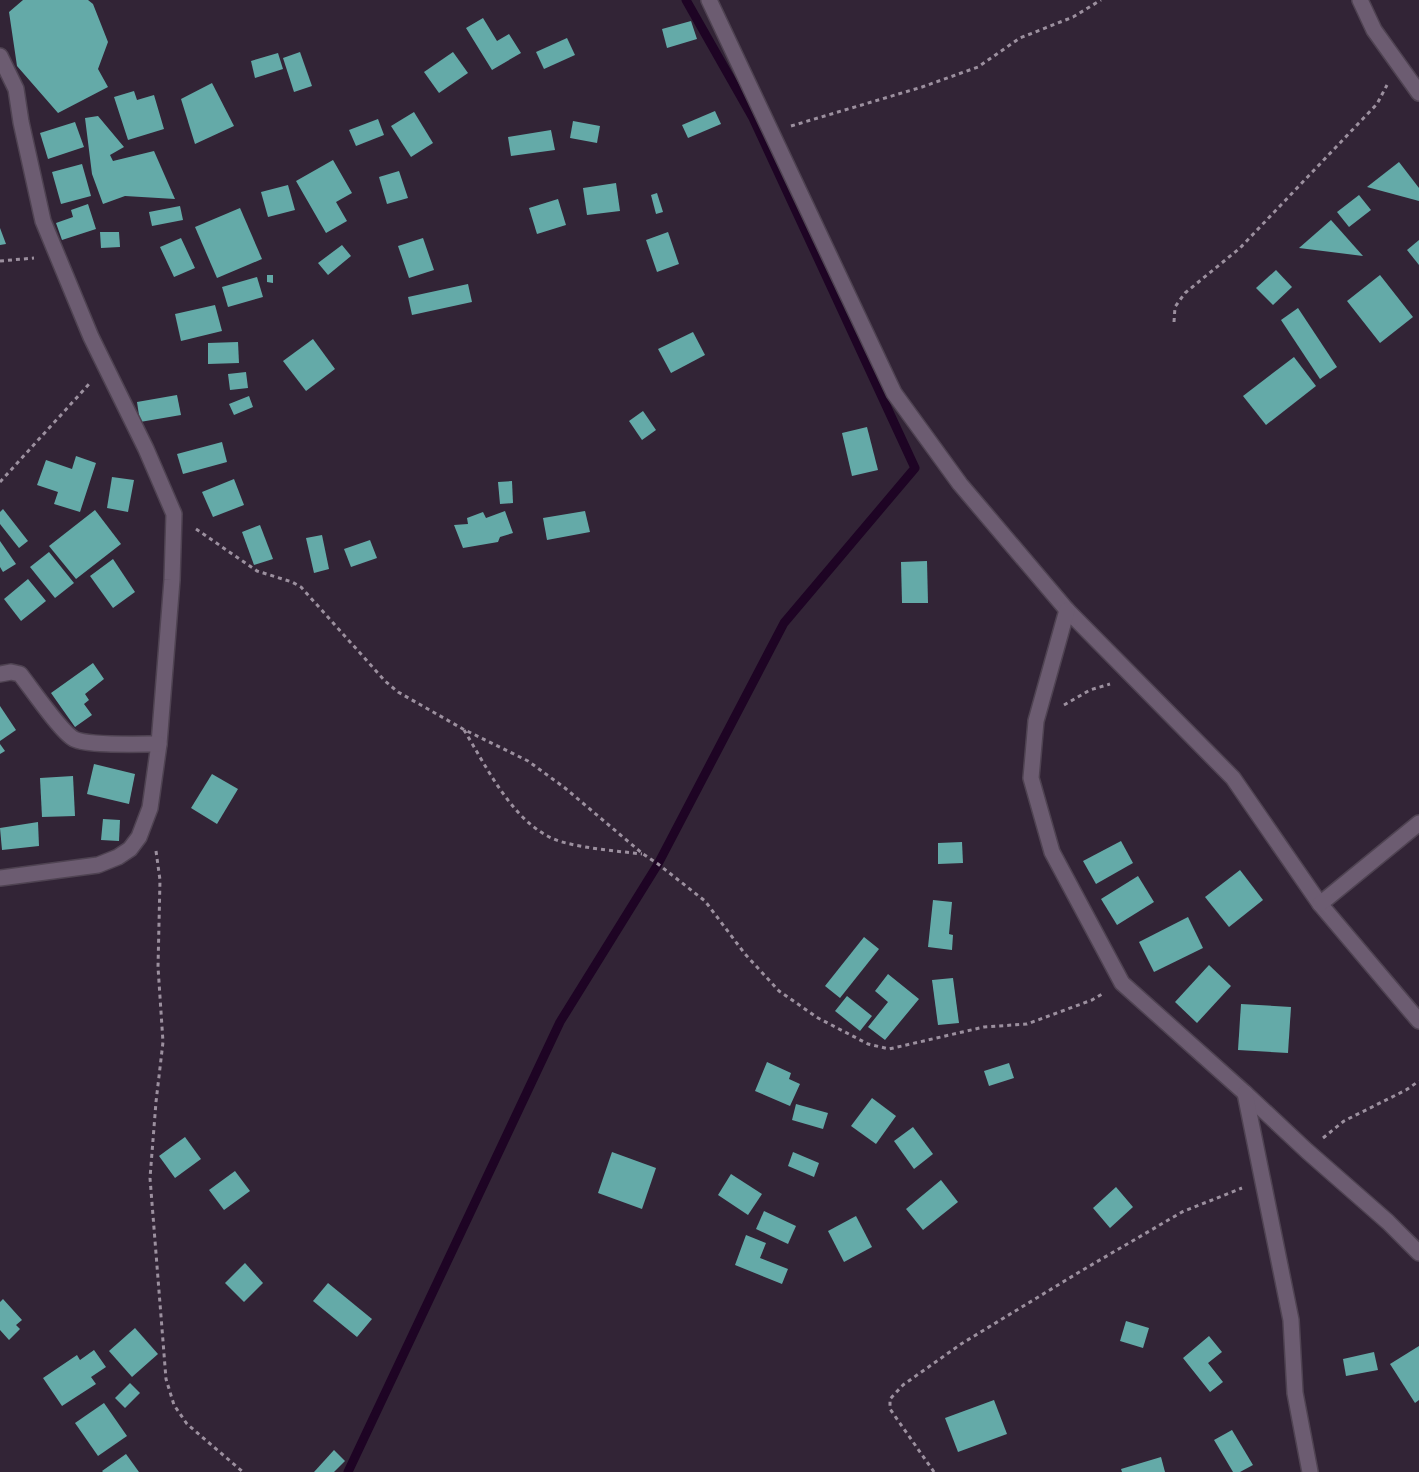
<svg xmlns="http://www.w3.org/2000/svg" width="1419" height="1472" font-family="Rubik,sans-serif">
	<style>
		.lines { fill: none; stroke-linecap: round; stroke-linejoin: round }
		.stream { stroke: #1e0424; stroke-width: 9 }
		.building { fill: #64aaa8 }
		.minor-casing { stroke: #4f4352; stroke-width: 18 }
		.path { stroke: #9c909f; stroke-width: 3; stroke-dasharray: 4 4; stroke-linecap: butt }
		.minor { stroke: #6c5c71; stroke-width: 15 }
	</style>
	<rect width="100%" height="100%" fill="#322436"/>
	<g class="lines">
		<path class="stream" d="M348 1472 560 1022 658 864 784 623 915 468 753 118 686 0"/>
	</g>
	<g class="building">
		<path d="M23 0H88L93 4 108 42 98 69 108 87 58 113 17 66 9 12Z"/>
		<path d="M483 18 497 41 509 34 521 53 492 70 466 28Z"/>
		<path d="M691 21 697 39 667 48 662 29Z"/>
		<path d="M567 38 575 55 544 69 536 52Z"/>
		<path d="M300 52 312 86 294 92 283 58Z"/>
		<path d="M453 52 468 73 439 93 424 72Z"/>
		<path d="M278 53 283 69 255 78 251 61Z"/>
		<path d="M212 83 234 126 195 144 181 99Z"/>
		<path d="M134 91 137 100 154 95 164 129 128 140 114 97Z"/>
		<path d="M715 111 721 124 688 138 682 125Z"/>
		<path d="M414 112 433 143 411 157 391 126Z"/>
		<path d="M98 116 124 147 110 155 113 161 154 151 175 199 125 196 103 204 92 174 85 118Z"/>
		<path d="M378 119 384 135 356 146 349 130Z"/>
		<path d="M573 121 600 126 597 143 570 138Z"/>
		<path d="M75 122 84 147 48 159 40 133Z"/>
		<path d="M551 130 555 150 511 156 508 137Z"/>
		<path d="M333 160 352 193 336 202 347 221 326 233 296 181Z"/>
		<path d="M1399 162 1419 188V201L1367 187Z"/>
		<path d="M82 164 91 196 61 204 52 172Z"/>
		<path d="M399 171 408 198 387 204 379 177Z"/>
		<path d="M616 183 620 211 587 215 583 188Z"/>
		<path d="M288 185 295 210 268 217 261 192Z"/>
		<path d="M657 193 663 212 656 214 651 195Z"/>
		<path d="M1359 195 1371 210 1349 227 1337 212Z"/>
		<path d="M558 199 566 225 537 234 529 208Z"/>
		<path d="M88 204 96 229 62 240 56 223 73 217 71 210Z"/>
		<path d="M180 206 183 220 152 226 149 212Z"/>
		<path d="M240 208 262 259 217 278 195 227Z"/>
		<path d="M1331 220 1363 256 1299 248Z"/>
		<path d="M0 228 6 244 0 245Z"/>
		<path d="M100 232H119L120 247 101 248Z"/>
		<path d="M668 232 679 264 657 272 646 240Z"/>
		<path d="M181 238 195 268 174 277 160 247Z"/>
		<path d="M423 238 434 270 409 278 398 246Z"/>
		<path d="M1419 240V265L1407 250Z"/>
		<path d="M342 245 351 256 328 275 318 263Z"/>
		<path d="M1276 270 1292 287 1273 305 1256 288Z"/>
		<path d="M267 275H273V283L267 282Z"/>
		<path d="M1380 275 1413 317 1380 343 1347 301Z"/>
		<path d="M257 277 263 297 228 307 222 287Z"/>
		<path d="M468 284 472 302 412 315 408 297Z"/>
		<path d="M215 305 222 331 181 341 175 314Z"/>
		<path d="M1298 308 1337 367 1320 379 1281 320Z"/>
		<path d="M693 332 705 355 671 373 658 349Z"/>
		<path d="M313 339 335 369 306 391 283 361Z"/>
		<path d="M238 342 239 363 208 364V343Z"/>
		<path d="M1294 357 1316 386 1266 425 1243 396Z"/>
		<path d="M246 372 248 388 230 390 228 374Z"/>
		<path d="M177 395 181 415 140 422 137 402Z"/>
		<path d="M249 396 253 407 234 415 229 404Z"/>
		<path d="M643 411 656 430 642 440 629 421Z"/>
		<path d="M867 427 878 470 852 476 842 433Z"/>
		<path d="M222 442 227 462 183 474 177 454Z"/>
		<path d="M76 456 96 463 80 512 54 504 58 492 37 485 46 460 72 469Z"/>
		<path d="M112 477 134 480 128 512 107 508Z"/>
		<path d="M234 479 244 505 213 517 202 492Z"/>
		<path d="M512 481 513 503 500 504 498 482Z"/>
		<path d="M3 509 28 541 19 548 0 524V512Z"/>
		<path d="M95 510 121 544 76 579 49 546Z"/>
		<path d="M505 511 513 533 500 537 498 542 463 548 454 525 468 524 467 518 483 512 486 518Z"/>
		<path d="M585 511 590 532 547 540 543 518Z"/>
		<path d="M260 525 273 559 254 565 242 532Z"/>
		<path d="M322 535 329 569 314 573 306 538Z"/>
		<path d="M370 540 377 558 351 567 344 549Z"/>
		<path d="M0 541 16 564 3 572 0 567Z"/>
		<path d="M49 552 74 583 55 598 30 567Z"/>
		<path d="M113 559 135 592 113 608 90 576Z"/>
		<path d="M927 561 928 603H902L901 562Z"/>
		<path d="M28 579 46 601 21 621 4 599Z"/>
		<path d="M93 663 104 679 85 694 89 700 84 704 92 715 75 727 51 693Z"/>
		<path d="M0 706 16 730 0 741Z"/>
		<path d="M0 744 5 751 0 754Z"/>
		<path d="M94 764 135 774 129 804 87 794Z"/>
		<path d="M212 774 238 789 217 824 191 808Z"/>
		<path d="M73 776 75 816 42 817 40 778Z"/>
		<path d="M103 819 120 820 119 841 101 840Z"/>
		<path d="M38 822 39 846 2 850 0 828Z"/>
		<path d="M1121 841 1133 863 1096 884 1083 861Z"/>
		<path d="M962 842 963 863 938 864V843Z"/>
		<path d="M1240 870 1263 900 1229 927 1205 897Z"/>
		<path d="M1138 876 1154 902 1117 925 1101 899Z"/>
		<path d="M933 900 952 902 949 934 953 935 952 950 928 947Z"/>
		<path d="M1188 917 1203 948 1154 972 1139 942Z"/>
		<path d="M864 937 879 949 840 998 825 986Z"/>
		<path d="M1209 965 1231 986 1197 1023 1175 1002Z"/>
		<path d="M888 974 919 999 885 1040 868 1027 888 1002 875 991Z"/>
		<path d="M953 978 959 1023 938 1025 932 980Z"/>
		<path d="M847 996 872 1016 860 1031 835 1011Z"/>
		<path d="M1241 1004 1291 1007 1288 1053 1238 1050Z"/>
		<path d="M767 1062 791 1073 789 1079 800 1084 790 1106 755 1091Z"/>
		<path d="M1009 1063 1014 1078 989 1086 984 1071Z"/>
		<path d="M872 1098 896 1116 876 1144 851 1126Z"/>
		<path d="M796 1104 828 1113 823 1129 792 1120Z"/>
		<path d="M913 1127 933 1154 914 1169 894 1141Z"/>
		<path d="M185 1137 201 1159 175 1178 159 1156Z"/>
		<path d="M612 1152 656 1168 642 1209 598 1193Z"/>
		<path d="M793 1152 819 1163 814 1177 788 1166Z"/>
		<path d="M235 1171 250 1191 224 1210 209 1190Z"/>
		<path d="M731 1174 762 1194 748 1215 718 1195Z"/>
		<path d="M941 1180 958 1202 923 1230 906 1209Z"/>
		<path d="M1116 1187 1133 1207 1110 1228 1093 1208Z"/>
		<path d="M764 1211 796 1226 788 1244 756 1229Z"/>
		<path d="M856 1216 872 1247 844 1262 828 1231Z"/>
		<path d="M746 1235 766 1243 760 1258 788 1269 782 1284 735 1265Z"/>
		<path d="M245 1263 263 1283 244 1302 225 1283Z"/>
		<path d="M328 1283 372 1319 357 1337 313 1301Z"/>
		<path d="M3 1299 22 1320 16 1325 20 1329 9 1340 0 1330V1302Z"/>
		<path d="M1126 1321 1149 1328 1143 1348 1120 1341Z"/>
		<path d="M135 1328 158 1354 132 1377 109 1351Z"/>
		<path d="M1209 1336 1222 1352 1208 1363 1223 1382 1210 1392 1183 1358Z"/>
		<path d="M1419 1346V1400L1415 1403 1390 1364Z"/>
		<path d="M94 1350 106 1367 91 1377 96 1384 62 1406 43 1378 77 1355 80 1360Z"/>
		<path d="M1374 1352 1378 1370 1346 1376 1343 1359Z"/>
		<path d="M130 1383 140 1393 125 1408 115 1398Z"/>
		<path d="M994 1400 1007 1434 958 1452 945 1418Z"/>
		<path d="M104 1403 127 1436 98 1456 75 1423Z"/>
		<path d="M1232 1430 1253 1465 1240 1472H1233L1214 1440Z"/>
		<path d="M334 1450 345 1461 334 1472H314Z"/>
		<path d="M126 1454 139 1472H103L102 1471Z"/>
		<path d="M1161 1457 1165 1472H1122L1121 1469Z"/>
	</g>
	<g class="lines">
		<defs>
			<g id="minor">
				<path d="M709 0 894 393 960 484 1067 610 1233 778 1320 904 1419 1021"/>
				<path d="M1360 0 1374 30 1419 93"/>
				<path d="M0 56 16 89 21 122 43 221 91 337 146 449 174 514 172 580 159 744 150 808 139 837 130 849 118 857 98 865 0 878"/>
				<path d="M1067 610 1036 721 1031 778 1052 852 1122 983 1245 1093 1307 1151 1388 1222 1419 1253"/>
				<path d="M0 674 11 672 20 674C31 688 61 732 74 739 88 746 140 744 159 744"/>
				<path d="M1320 904 1419 823"/>
				<path d="M1245 1093 1291 1320 1295 1393 1310 1472"/>
			</g>
		</defs>
		<use href="#minor" class="minor-casing"/>
		<g class="path">
			<path d="M791 126 922 87 978 67 1020 38 1073 17 1101 0"/>
			<path d="M0 261 34 258"/>
			<path d="M1174 322 1175 307 1185 293 1240 248 1377 104 1387 85"/>
			<path d="M0 482 90 383"/>
			<path d="M196 529 257 571 292 582 301 587 385 681 398 692 463 729 528 761 565 788 643 854 658 864 705 901 745 954 779 991 818 1018 868 1044 889 1049 984 1027 1027 1024 1092 1000 1104 993"/>
			<path d="M1064 705 1090 690 1110 684"/>
			<path d="M464 730C488 769 517 832 566 843 590 849 617 851 642 854"/>
			<path d="M156 851 160 880 158 967 163 1042 156 1102 150 1178 166 1379 174 1405 187 1424 243 1472"/>
			<path d="M1323 1138 1344 1121 1406 1090 1419 1081"/>
			<path d="M934 1472 890 1409V1399L903 1385 961 1344 1081 1271 1182 1212 1242 1188"/>
		</g>
		<use href="#minor" class="minor"/>
	</g>
</svg>
